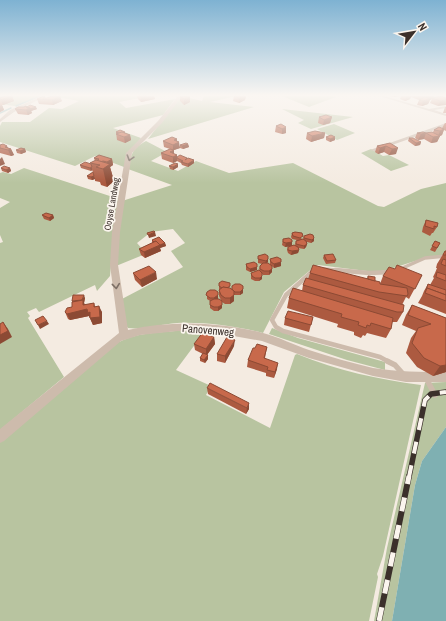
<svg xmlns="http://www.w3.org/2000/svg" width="446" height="621" font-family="'Archivo Narrow',sans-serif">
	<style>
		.green { fill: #b8c4a0 }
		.water { fill: #7fb0b2 }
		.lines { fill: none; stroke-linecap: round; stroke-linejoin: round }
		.stream { stroke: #7fb0b2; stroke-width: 1.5 }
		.service-far2 { stroke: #cdbbac; stroke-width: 3.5 }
		.service-far1 { stroke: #cdbbac; stroke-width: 4.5 }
		.service { stroke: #cdbbac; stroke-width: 5.5 }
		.minor { fill: #cdbbac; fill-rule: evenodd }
		.rail-far1-casing { stroke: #3b302b; stroke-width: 5.5 }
		.rail-casing { stroke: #3b302b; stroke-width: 6 }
		.rail-far1 { stroke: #fbf5ee; stroke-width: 4; stroke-dasharray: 12; stroke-linecap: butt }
		.rail { stroke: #fbf5ee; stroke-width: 5; stroke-dasharray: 14; stroke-linecap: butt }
		.wall { fill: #ac5a40 }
		.shaded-wall { fill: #8c4a34 }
		.building { fill: #c8694b; stroke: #8c4a34 }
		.oneway { stroke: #7d6f65 }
		.labels { text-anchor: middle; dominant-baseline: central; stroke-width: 3.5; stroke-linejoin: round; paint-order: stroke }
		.far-street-label { font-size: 9px; fill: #3b302b; stroke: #fbf5ee }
		.street-label { font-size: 11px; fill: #3b302b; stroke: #fbf5ee }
	</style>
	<rect width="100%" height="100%" fill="#f4ebe1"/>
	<g class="green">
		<path d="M0 96H41L15 106 0 104Z"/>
		<path d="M52 96H139L140 98 119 102 126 108 175 99 163 115 113 128 141 138 129 154 124 167 95 156 75 166 0 142V126L2 122H30L49 108 62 109 79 101Z"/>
		<path d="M181 96 202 101 204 96H236L210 102 254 107 148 139Z"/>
		<path d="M282 96H333L336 97 309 107Z"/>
		<path d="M282 109 353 117 311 129 298 123 304 120Z"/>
		<path d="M334 124 355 133 337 140 317 129Z"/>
		<path d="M146 141 167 152 151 161 178 171 196 161 229 173 293 163 378 206 384 207 421 189 446 183V255L415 261 387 270 375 272 318 265 314 267 284 292 263 333C235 326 206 322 177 323 161 324 144 330 128 328L125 324 120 300 183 267 171 251 185 243 173 229 151 232 137 243 144 251 143 255 116 266 122 201 172 185 128 169C132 154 131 149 146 141Z"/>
		<path d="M371 149 383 156 389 155 409 165 391 171 361 153Z"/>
		<path d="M24 168 119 199 114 231 110 276 97 291 95 285 39 312 36 308 27 312 30 316 28 318 64 377 0 430V243L3 242 0 235V208L10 202 0 198V173L3 172 11 174Z"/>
		<path d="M272 328 298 338 385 362V370L347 360 269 334Z"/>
		<path d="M175 331H205L176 370 211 386 206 395 270 428 295 355 297 354C339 371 377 379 421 385L383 556 377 574 378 577 369 621H0V441L117 343C135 333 155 333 175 331Z"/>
		<path d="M446 382V427L422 461 415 485 392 621H374L387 548 425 383Z"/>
	</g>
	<path class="water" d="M446 427V621H392L415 485 422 461Z"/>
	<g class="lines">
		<g class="stream">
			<path d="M16 106 40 96"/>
			<path d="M0 113 11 108"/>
		</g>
		<g class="service-far2">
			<path d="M325 269 346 271"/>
			<path d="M398 270 425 258 446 256"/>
		</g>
		<g class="service-far1">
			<path d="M314 270 286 295 272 320 276 327 283 331 380 357 389 362"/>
			<path d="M335 270 369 273 391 272"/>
		</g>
		<g class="service">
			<path d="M387 361 395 365 403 374"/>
			<path d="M426 378 435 395"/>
		</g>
		<g class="minor">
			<path d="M42 96H46L14 112 0 122V119L10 110Z"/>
			<path d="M178 96H182L162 123 132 153 120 232 118 265 128 330C172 320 220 322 263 333 279 337 294 345 309 350 330 357 352 363 373 368 398 372 421 372 446 372V382H406L373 376 309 358 262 341 211 332 178 331 140 335 121 341 4 441 0 443V429L119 333 110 265 112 232 126 153 158 121Z"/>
			<path d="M379 96H384L429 109 446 106V108L434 110 446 114V116Z"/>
			<path d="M446 123V126L375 151 370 150Z"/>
		</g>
		<defs>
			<path id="rail-far1" d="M409 477 425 400 431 394 446 392"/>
			<path id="rail" d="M379 621 409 476"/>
		</defs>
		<use href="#rail-far1" class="rail-far1-casing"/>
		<use href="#rail" class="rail-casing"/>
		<use href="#rail-far1" class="rail-far1"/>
		<use href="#rail" class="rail"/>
	</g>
	<g class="wall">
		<path d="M12 96 14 101 3 105H2L4 110 0 112V98Z"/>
		<path d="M137 96H154L155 99 141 102 138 99Z"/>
		<path d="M180 96 190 102 184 105 180 101Z"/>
		<path d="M234 96H246L245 100 239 103 233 101Z"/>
		<path d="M389 96H400L395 97Z"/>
		<path d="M401 96H434L433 98H446L438 106 430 103 432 99 430 100 428 104 422 106 417 105 419 100 411 97 410 99 405 101 400 99Z"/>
		<path d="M46 98 62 101 53 105 39 104 37 99Z"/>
		<path d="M27 106 37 109 31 111 32 113 28 115 18 114 15 109Z"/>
		<path d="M445 107H446V113H443Z"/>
		<path d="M319 117H332L330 123 323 125 318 123Z"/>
		<path d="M445 123H446V131L444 130 442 135 440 136 437 142 431 143 424 139 418 140 415 138 417 133H426L433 132 434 130 442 128Z"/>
		<path d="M281 124 286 133 282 134 275 132 276 126Z"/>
		<path d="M116 132H125V133L130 135 131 140 125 143 117 140Z"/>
		<path d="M307 133H325L324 138 311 142 306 139Z"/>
		<path d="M326 137 335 140 330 142 326 140Z"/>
		<path d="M409 138 421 142 420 145 415 146 408 141Z"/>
		<path d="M163 141H177L180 148 174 150V154L177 155V157L187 158V159L194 163 188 167 182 165 181 163 177 161 173 163 162 159 161 153 170 149 164 147Z"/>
		<path d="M390 143 396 154 389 155 384 152 378 154 375 152 377 146Z"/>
		<path d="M188 144 189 147 183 149 180 148V145Z"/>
		<path d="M0 145 11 149 14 155 11 156 0 153Z"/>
		<path d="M25 149 26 152 21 154 17 153 16 150Z"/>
		<path d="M94 158 112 159 113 165 110 167 114 181 107 187 101 185 100 182 95 181V179L92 180 88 179 87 176 93 172 92 170 91 171 81 168 80 165 91 164 90 163 95 161Z"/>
		<path d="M169 166 178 167 173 170 170 169Z"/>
		<path d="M1 168H10L11 171 8 173 2 171Z"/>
		<path d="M42 215H53L54 218 50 221 44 219Z"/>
		<path d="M426 220 437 227 433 233H432L430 236 422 232 423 227Z"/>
		<path d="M295 232 302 239H303L304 236 314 238V241L311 243 307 242V244L306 247 304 249 298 248 299 250 298 253 291 255 288 253 287 250 288 247 295 245 296 241 297 240 292 239 291 237 292 233Z"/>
		<path d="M283 239 292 242V246L285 247 282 245Z"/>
		<path d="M152 240 165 243 166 246 160 248 161 251 145 258 141 255 139 249 152 243Z"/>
		<path d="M435 241 440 243 435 252 430 250Z"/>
		<path d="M445 251H446V314L418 303 422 296 424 291 428 284 430 285 434 278 433 277 435 273 437 268H436L437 264Z"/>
		<path d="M324 255 336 260 335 263 326 264 323 258Z"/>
		<path d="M258 256 268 259V262L267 263 270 265V259L281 266 274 268 272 266V272L269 275H263L262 274V279L259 281H255L251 279V273L259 271 260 266 262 264 258 263Z"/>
		<path d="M246 264 257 267V270L250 272 246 270Z"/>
		<path d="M395 269 422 275 409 299 406 297 402 305 403 312 397 322H392L391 329 386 338 367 333 365 336 363 335 361 338 354 335V332L337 327 338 324 287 308 289 298 302 291 303 285 308 279 310 273 367 279 368 276 375 281 380 284 383 276Z"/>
		<path d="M133 273 157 279 142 287 135 280Z"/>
		<path d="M219 283 232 289H243V293L240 295H234V301L230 304H225L222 302V308L218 311H214L210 308V301H211H210L207 299V292H218L217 299 221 300 219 296Z"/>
		<path d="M85 298 84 303 85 305 94 303 95 306 102 312V323L93 325 89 316 70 320 68 319 65 312 72 307V301Z"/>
		<path d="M412 305 446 318V372L433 376 417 367 406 353 411 338 416 331 402 325 406 315Z"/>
		<path d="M313 317 309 332 284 325 285 318Z"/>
		<path d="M214 337 215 344 207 355H208V359L205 363 200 361V358L203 354 195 350 194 344Z"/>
		<path d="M234 346 225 363 217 361V354Z"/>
		<path d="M267 347 265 358 277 369 274 378 266 376V373L247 367 248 360 255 348Z"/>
		<path d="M207 388 249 409 246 414 208 394Z"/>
	</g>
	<g class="shaded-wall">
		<path d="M12 96 14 101 3 105 1 100Z"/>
		<path d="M60 96 62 101 53 105 52 100Z"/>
		<path d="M147 96H154L155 99 141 102V97Z"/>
		<path d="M246 96 245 100 239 103V98Z"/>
		<path d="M407 96H411L410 99 405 101Z"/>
		<path d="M424 96H434L433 98H432V99L430 100 428 104 422 106Z"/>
		<path d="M190 97V102L184 105V99Z"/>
		<path d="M446 100V105L438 106 440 101Z"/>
		<path d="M2 105 4 110 0 112V106Z"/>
		<path d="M36 107 37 109 31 111 30 109Z"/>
		<path d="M30 108 32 113 28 115 26 110Z"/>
		<path d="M332 117 330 123 323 125 324 120Z"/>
		<path d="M286 127V133L282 134V129Z"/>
		<path d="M444 129 442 135 440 136 437 142 431 143 433 137 438 136 440 131Z"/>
		<path d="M325 133 324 138 311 142 312 136Z"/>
		<path d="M426 133 424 139 418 140 421 134Z"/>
		<path d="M130 135 131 140 125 143 124 137Z"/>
		<path d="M335 137V140L330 142V139Z"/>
		<path d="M177 139V143L179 142 180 148 174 150V156L177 155V161L173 163V157L170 152 173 150V145L174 140Z"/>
		<path d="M421 142 420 145 415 146 416 143Z"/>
		<path d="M188 144 189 147 183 149 182 146Z"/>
		<path d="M7 146 9 150 11 149 14 155 11 156 8 150 5 147Z"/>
		<path d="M386 146 384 152 378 154 380 148Z"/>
		<path d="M398 148 396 154 389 155 392 149Z"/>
		<path d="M25 149 26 152 21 154 20 151Z"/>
		<path d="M2 157 5 164 0 166V159Z"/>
		<path d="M112 159 113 165 110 167 114 181 107 187 103 169 108 165 107 162Z"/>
		<path d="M194 160V163L188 167V164Z"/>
		<path d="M178 164V167L173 170V167Z"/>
		<path d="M92 167V170L91 171 90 168Z"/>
		<path d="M10 168 11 171 8 173 6 170Z"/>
		<path d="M94 176 95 179 92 180 91 177Z"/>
		<path d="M53 215 54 218 50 221 49 218Z"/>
		<path d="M155 232 156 236 149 238 148 235Z"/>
		<path d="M314 238V241L311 243 312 240Z"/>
		<path d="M292 242V246L285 247 286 243Z"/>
		<path d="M165 243 166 246 160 248 161 251 145 258 144 252Z"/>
		<path d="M307 244 306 247 304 249V246Z"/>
		<path d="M299 250 298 253 291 255 292 251Z"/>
		<path d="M268 259V262L265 264 266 261Z"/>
		<path d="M281 262V266L274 268V264Z"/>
		<path d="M257 267V270L250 272V269Z"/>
		<path d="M272 269V272L269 275V271Z"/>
		<path d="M156 272 157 279 142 287 140 280Z"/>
		<path d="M262 276V279L259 281 260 278Z"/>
		<path d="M243 289V293L240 295V292Z"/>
		<path d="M84 295 85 298 84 303 86 307V310L99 306 102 312V323L93 325 89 316 70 320 67 314 83 305 82 301Z"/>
		<path d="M218 295V299L214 301V298Z"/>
		<path d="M234 295V301L230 304V298Z"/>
		<path d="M222 305V308L218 311V307Z"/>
		<path d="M47 321 49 324 40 329 38 325Z"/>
		<path d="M3 322 8 329 12 337 0 344V335Z"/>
		<path d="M214 337 215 344 206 356V349Z"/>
		<path d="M235 340 234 346 225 363V356Z"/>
		<path d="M208 355V359L205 363 204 360Z"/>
		<path d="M278 363 277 369 274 378 275 372Z"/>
		<path d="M446 365V372L433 376 440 366Z"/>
		<path d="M249 403V409L246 414 247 408Z"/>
	</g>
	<g class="building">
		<path d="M5 96H12L0 100V98Z"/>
		<path d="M44 96 45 97 43 98H47L52 96H60L52 100 37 99Z"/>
		<path d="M139 96H147L141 97Z"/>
		<path d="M180 96 190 97 184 99Z"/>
		<path d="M234 96H245L239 98Z"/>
		<path d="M441 96 446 98V100L440 101 432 98Z"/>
		<path d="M425 97 430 99 423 101 419 100Z"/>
		<path d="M30 105 36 107 30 109V108L27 107Z"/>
		<path d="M26 106 27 108H30L26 110 15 109 18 107H24Z"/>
		<path d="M326 115 332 117 324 120 319 117Z"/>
		<path d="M281 124 286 127 282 129 276 126Z"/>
		<path d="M439 127 444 129 440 131 434 130Z"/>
		<path d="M120 130 125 132 124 133 122 132 119 133 116 132Z"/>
		<path d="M315 131 325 133 312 136 307 133Z"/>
		<path d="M122 132 130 135 124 137 116 134Z"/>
		<path d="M423 132 426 133 421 134 417 133Z"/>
		<path d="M432 132 440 136 433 137 426 133Z"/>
		<path d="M331 135 335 137 330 139 326 137Z"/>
		<path d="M172 137 177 139 174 140 179 142 173 145 163 141Z"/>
		<path d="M409 138H413L421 142 416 143Z"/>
		<path d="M186 143 188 144 182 146 180 145Z"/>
		<path d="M390 143 398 148 392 149 386 146 380 148 377 146Z"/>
		<path d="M3 144 7 146 5 147 11 149 8 150 0 148V145Z"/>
		<path d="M21 148 25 149 20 151 16 150Z"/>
		<path d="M170 149 174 150 170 152 177 155 173 157 161 153Z"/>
		<path d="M99 155 112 159 107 162 103 161 101 162 97 161 99 159 94 158Z"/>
		<path d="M180 155 187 158 185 160 188 158 194 160 188 164 181 162 183 161 177 158V157Z"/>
		<path d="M96 160 110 164 103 169 96 167 100 165 90 163Z"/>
		<path d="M85 162 91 164 92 167 90 168 80 165Z"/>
		<path d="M175 163 178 164 173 167 169 166Z"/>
		<path d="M4 166 10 168 6 170 1 168Z"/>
		<path d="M93 172 94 176 91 177 87 176Z"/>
		<path d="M46 213 53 215 49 218 42 215Z"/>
		<path d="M426 220 438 223 437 227 434 226V229L425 226Z"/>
		<path d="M154 231 155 232 148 235 147 233Z"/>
		<path d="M295 232 302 233 303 236 300 238 293 236 292 233Z"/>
		<path d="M310 234 313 235 314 238 312 240 304 238V236Z"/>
		<path d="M159 237 165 243 160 245 156 241 154 242 152 240Z"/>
		<path d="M289 238 292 240V242L286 243 283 242V239Z"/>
		<path d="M303 239 306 241 307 244 304 246 296 244V241Z"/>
		<path d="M156 241 160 245 144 252 139 249Z"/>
		<path d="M435 241 440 243 437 248 432 246Z"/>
		<path d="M294 245 298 247 299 250 292 251 288 250V247Z"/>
		<path d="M445 251H446V255H443Z"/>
		<path d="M265 254 268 256V259L266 261 258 259V256Z"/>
		<path d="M333 254 336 260 327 261 324 255Z"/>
		<path d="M277 257 281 259V262L274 264 271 262 270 259Z"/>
		<path d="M443 259 446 260V266L441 264Z"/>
		<path d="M254 262 257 264V267L250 269 247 267 246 264Z"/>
		<path d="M263 263H268L272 266V269L269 271H264L260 269V266Z"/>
		<path d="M313 265 380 282V284L407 288 408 294 407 296 379 292 310 273Z"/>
		<path d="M397 265 422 275 415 289 383 276 389 267 395 269Z"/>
		<path d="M149 266 156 272 140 280 133 273Z"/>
		<path d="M259 270 262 273V276L260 278H255L252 276 251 273Z"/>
		<path d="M437 272 446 275V281L436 277Z"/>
		<path d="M368 276 375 277V281L368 279Z"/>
		<path d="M306 278 404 305 403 312H397L303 285Z"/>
		<path d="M222 281 230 283V286L227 288 223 287 222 288 219 286V283Z"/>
		<path d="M235 284H240L243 286V289L240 292H235L232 289V286Z"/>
		<path d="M428 284 446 290V295L427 288 426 290Z"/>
		<path d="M223 287 230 288 234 291V295L230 298H225L221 295 219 290Z"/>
		<path d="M293 288 393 318 391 329 371 323 370 326 367 325 366 328 358 325 359 322 341 317 342 314 289 298Z"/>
		<path d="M427 288 446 295V301L425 293Z"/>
		<path d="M210 290H215L218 292V295L214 298H210L206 295 207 292Z"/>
		<path d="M73 295H84L82 300 72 301Z"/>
		<path d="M214 299H219L222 301V305L218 307H214L210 305V301Z"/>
		<path d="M83 300V305L94 303V307L99 306 100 317 90 318V312L88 313 87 309 67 314 65 312 67 308 72 307V302Z"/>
		<path d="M412 305 446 318V365L440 366 424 358 412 343 418 328 431 324 408 315Z"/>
		<path d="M288 311 313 317 311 325 285 318Z"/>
		<path d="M43 316 47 321 38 325 35 320Z"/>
		<path d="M3 322 8 331 0 335V324Z"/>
		<path d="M203 332 214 337 206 349 194 344Z"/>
		<path d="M227 337 235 340 225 356 217 354Z"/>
		<path d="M257 344 267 347 264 358 278 363 275 372 267 370 268 367 248 360 253 348H255Z"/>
		<path d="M203 353 208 355 204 360 200 358Z"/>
		<path d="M210 383 249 403 247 408 207 388Z"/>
	</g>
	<defs><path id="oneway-chevron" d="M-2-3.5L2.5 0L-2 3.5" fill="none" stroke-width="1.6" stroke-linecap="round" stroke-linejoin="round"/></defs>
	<g class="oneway">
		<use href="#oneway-chevron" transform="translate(130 158) rotate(107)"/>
		<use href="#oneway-chevron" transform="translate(116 286) rotate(84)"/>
	</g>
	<linearGradient id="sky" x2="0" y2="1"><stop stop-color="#7eb2d2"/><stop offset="0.52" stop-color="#faf6f2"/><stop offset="1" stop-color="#faf6f2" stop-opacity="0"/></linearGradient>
	<rect width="446" height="183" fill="url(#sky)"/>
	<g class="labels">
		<g class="far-street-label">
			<text transform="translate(112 204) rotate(-80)">Ooyse Landweg</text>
		</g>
		<g class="street-label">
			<text transform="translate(208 330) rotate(5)">Panovenweg</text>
		</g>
	</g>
	<g transform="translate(414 32) rotate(59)" stroke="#fbf5ee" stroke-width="3" paint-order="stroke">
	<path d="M0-3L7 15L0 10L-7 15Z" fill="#3b302b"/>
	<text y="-6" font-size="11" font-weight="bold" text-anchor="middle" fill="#3b302b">N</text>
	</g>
</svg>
